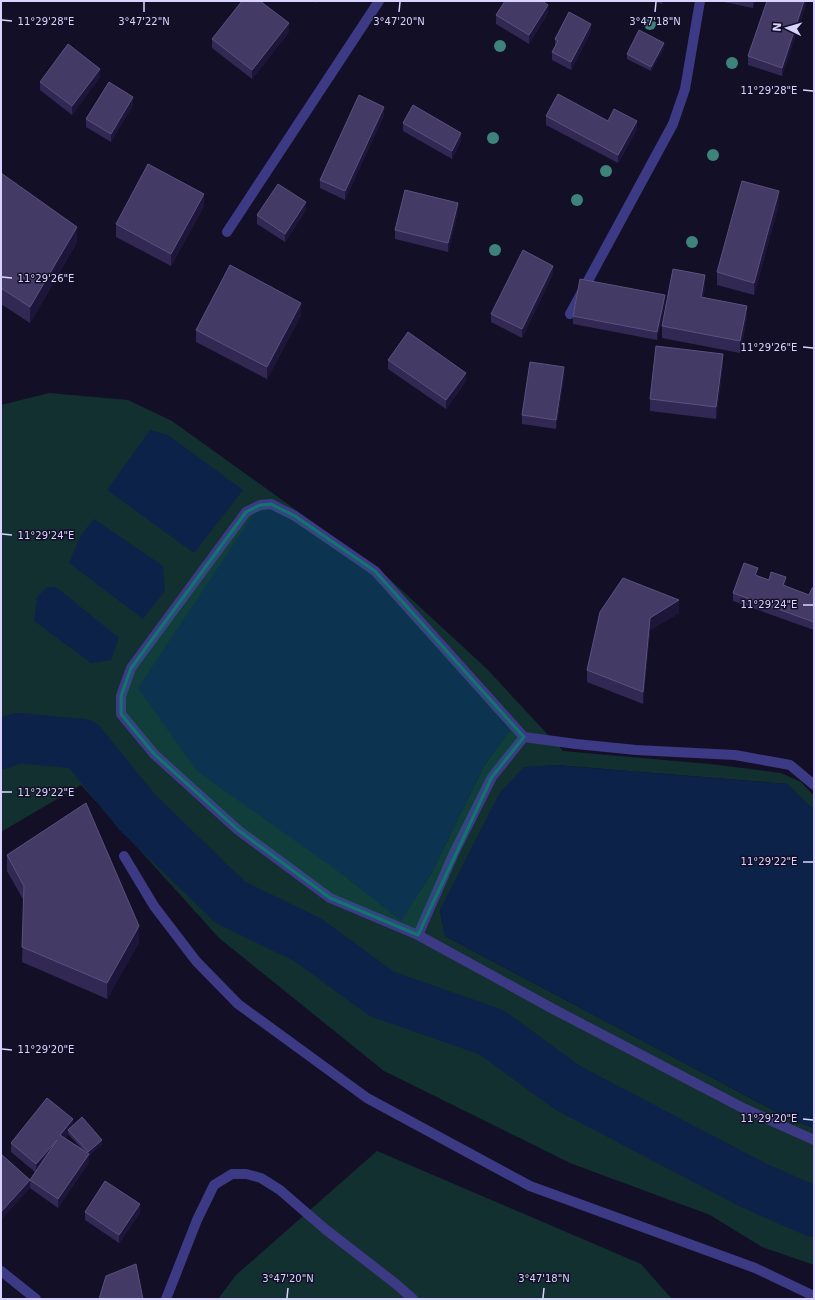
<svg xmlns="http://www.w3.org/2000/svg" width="815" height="1300" font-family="'DejaVu Sans',sans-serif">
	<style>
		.green { fill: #12302f; fill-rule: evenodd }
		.water { fill: #0c2248 }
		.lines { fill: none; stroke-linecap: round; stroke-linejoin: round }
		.river { stroke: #0c2248; stroke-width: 50 }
		.minor { stroke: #3d3a85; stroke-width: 10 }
		.tree { fill: #3d827b }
		.wall { fill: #312854; fill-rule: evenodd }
		.shaded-wall { fill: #1d163a }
		.building { fill: #433a66; stroke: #5a527e }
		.marked { fill: #0f766e; fill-opacity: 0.2; stroke: #0f766e; stroke-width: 3; stroke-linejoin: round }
		.ticks { fill: none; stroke: #d9d4ff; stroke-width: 1.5 }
		.ticks-label { font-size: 10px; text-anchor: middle; fill: #d9d4ff; stroke: #130f26; stroke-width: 3; stroke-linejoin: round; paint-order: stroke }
	</style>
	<rect width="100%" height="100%" fill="#130f26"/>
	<g class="green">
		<path d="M49 393 128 400 172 421 381 571 487 669 563 751 710 764 781 773 801 782 814 796V810L787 784 555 765 524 768 440 910 445 936 792 1120 814 1128V1265L762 1247 710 1215 570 1163 384 1071 219 938 81 785 1 832V405ZM510 730 484 766 431 874 401 920 346 877Z"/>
		<path d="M377 1151 641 1264 672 1299H218L236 1275Z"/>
	</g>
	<g class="water">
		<path d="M150 430 168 435 243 490 194 553 107 490Z"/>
		<path d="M274 509 369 572 510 730 484 766 431 874 401 921 346 877 197 771 138 688 255 512Z"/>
		<path d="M94 519 163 566 165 591 143 619 69 563 81 535Z"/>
		<path d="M47 587H56L119 638 111 660 91 663 34 621 37 597Z"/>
		<path d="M555 765 787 784 814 810V1128L792 1120 445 936 440 910 499 794 524 767Z"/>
	</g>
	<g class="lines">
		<path class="river" d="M1 744 18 738 82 744 137 812 230 902 308 940 382 994 491 1032 568 1088 753 1185 814 1212"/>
		<g class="minor">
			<path d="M227 232 379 1"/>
			<path d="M570 314 673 124 685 89 700 1"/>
			<path d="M814 785 790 765 735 755 636 750 576 744 524 737 375 571 295 516 271 504 260 505 246 512 131 668 121 696V714L154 754 238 830 330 898 418 935 555 1010 741 1107 814 1140"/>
			<path d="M124 856 154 906 196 961 238 1004 367 1098 530 1186 755 1268 814 1296"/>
			<path d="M418 935 454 853 492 777 524 737"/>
			<path d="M1 1271 36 1299"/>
			<path d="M166 1299 197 1220 214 1185 232 1174H246L261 1178 280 1190 325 1229 396 1284 413 1299"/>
		</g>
	</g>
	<g class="tree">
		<circle cx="650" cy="24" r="6"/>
		<circle cx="500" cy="46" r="6"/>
		<circle cx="732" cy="63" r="6"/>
		<circle cx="493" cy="138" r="6"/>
		<circle cx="713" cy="155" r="6"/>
		<circle cx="606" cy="171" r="6"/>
		<circle cx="577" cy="200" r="6"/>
		<circle cx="692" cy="242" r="6"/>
		<circle cx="495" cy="250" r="6"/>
	</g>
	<g class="wall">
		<path d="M653 1H663L662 4Z"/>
		<path d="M719 1H755L753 8Z"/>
		<path d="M767 1H807L782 76 748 65V56Z"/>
		<path d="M548 13 529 44 496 24V15Z"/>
		<path d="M289 32 252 79 212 48V39Z"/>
		<path d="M591 32 571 70 552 60V52L555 47V39Z"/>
		<path d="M664 48 651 71 627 59V54Z"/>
		<path d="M100 77 72 115 40 90V82Z"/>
		<path d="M133 105 111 142 86 127V119Z"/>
		<path d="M384 115 345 200 320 188V180Z"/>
		<path d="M546 116 608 121 637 129 618 163 546 125Z"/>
		<path d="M403 123 461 141 452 159 403 131Z"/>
		<path d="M1 173 77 242 30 323 1 304Z"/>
		<path d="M779 204 754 295 717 285V272Z"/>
		<path d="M204 206 171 266 116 237V224Z"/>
		<path d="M306 210 285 242 257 224V215Z"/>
		<path d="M458 211 448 252 395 239V230Z"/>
		<path d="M553 274 522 338 491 322V314Z"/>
		<path d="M705 287 703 298 747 318 740 353 662 338V326Z"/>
		<path d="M665 304 657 340 573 324V316Z"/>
		<path d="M301 315 267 379 196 342V330Z"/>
		<path d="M388 360 466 381 446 409 388 369Z"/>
		<path d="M723 366 716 419 650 411V399Z"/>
		<path d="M564 376 556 429 522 424V415Z"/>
		<path d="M758 576 809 595 814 588V630L733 601V593Z"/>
		<path d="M600 612 679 613 650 630 643 704 587 682V670Z"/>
		<path d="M7 855 139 942 107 999 22 962 24 901 7 871Z"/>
		<path d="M73 1125 102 1144 89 1156V1162L58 1208 30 1188V1180L35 1172 11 1152V1143ZM68 1134 81 1148 65 1138Z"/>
		<path d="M85 1212 140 1213 119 1243 85 1220Z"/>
	</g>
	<g class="shaded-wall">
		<path d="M315 1H319L315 4Z"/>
		<path d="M753 1H755L753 8Z"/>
		<path d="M804 1H807L782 76V68Z"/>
		<path d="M548 5V13L529 44V35Z"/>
		<path d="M289 23V32L252 79V70Z"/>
		<path d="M591 24V32L571 70V62Z"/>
		<path d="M664 43V48L651 71V67Z"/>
		<path d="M100 69V77L72 115V106Z"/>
		<path d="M133 97V105L111 142V134Z"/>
		<path d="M384 107V115L345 200V191Z"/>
		<path d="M637 121V129L618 163V155Z"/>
		<path d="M461 133V141L452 159V151Z"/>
		<path d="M779 191V204L754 295V283Z"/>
		<path d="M204 194V206L171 266V254Z"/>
		<path d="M306 202V210L285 242V234Z"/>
		<path d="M458 203V211L448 252V243Z"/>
		<path d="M77 227V242L30 323V307Z"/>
		<path d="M553 266V274L522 338V329Z"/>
		<path d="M705 275V287L701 310V297Z"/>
		<path d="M665 295V304L657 340V332Z"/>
		<path d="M301 303V315L267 379V367Z"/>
		<path d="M747 306V318L740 353V341Z"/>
		<path d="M723 354V366L716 419V407Z"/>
		<path d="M564 367V376L556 429V420Z"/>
		<path d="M466 373V381L446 409V400Z"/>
		<path d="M758 568V576L755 575Z"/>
		<path d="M786 577V586L783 585Z"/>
		<path d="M679 600V613L650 630 643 704V692L650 618Z"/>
		<path d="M139 926V942L107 999V983Z"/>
		<path d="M73 1119V1128L68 1130V1134L60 1143V1135Z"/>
		<path d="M57 1140 36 1172V1164Z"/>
		<path d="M102 1140V1144L89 1156V1162L58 1208V1199L88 1154V1152Z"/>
		<path d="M30 1180V1188L1 1220V1212Z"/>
		<path d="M140 1204V1213L119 1243V1235Z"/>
	</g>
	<g class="building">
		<path d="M242 1H260L289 23 252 70 212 39Z"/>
		<path d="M505 1H542L548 5 529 35 496 15Z"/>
		<path d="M767 1H804L782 68 748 56Z"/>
		<path d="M569 12 591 24 571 62 552 52 558 41 555 39Z"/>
		<path d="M639 30 664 43 651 67 627 54Z"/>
		<path d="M68 44 100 69 72 106 40 82Z"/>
		<path d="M109 82 133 97 111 134 86 119Z"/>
		<path d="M558 94 608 121 614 109 637 121 618 155 546 116Z"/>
		<path d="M359 95 384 107 345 191 320 180Z"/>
		<path d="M413 105 461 133 452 151 403 123Z"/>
		<path d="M148 164 204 194 171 254 116 224Z"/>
		<path d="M1 173 77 227 30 307 1 288Z"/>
		<path d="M742 181 779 191 754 283 717 272Z"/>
		<path d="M278 184 306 202 285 234 257 215Z"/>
		<path d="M405 190 458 203 448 243 395 230Z"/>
		<path d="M523 250 553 266 522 329 491 314Z"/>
		<path d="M230 265 301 303 267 367 196 330Z"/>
		<path d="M673 269 705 275 701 297 747 306 740 341 662 326Z"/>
		<path d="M580 279 665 295 657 332 573 316Z"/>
		<path d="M408 332 466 373 446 400 388 360Z"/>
		<path d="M656 346 723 354 716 407 650 399Z"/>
		<path d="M530 362 564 367 556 420 522 415Z"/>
		<path d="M744 563 758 568 755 575 769 580 771 572 786 577 783 585 809 595 812 588H814V622L733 593Z"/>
		<path d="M623 578 679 600 650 618 643 692 587 670 600 612Z"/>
		<path d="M86 803 139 926 107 983 22 947 24 886 7 855Z"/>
		<path d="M47 1098 73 1119 60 1135 89 1154 58 1199 30 1180 57 1140 36 1164 11 1143Z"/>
		<path d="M82 1117 102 1140 88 1152 68 1130Z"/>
		<path d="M1 1154 30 1180 1 1212Z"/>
		<path d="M105 1181 140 1204 119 1235 85 1212Z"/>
		<path d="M136 1264 143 1299H99L106 1276Z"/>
	</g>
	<path class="marked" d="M271 504 295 516 375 571 524 737 492 777 418 935 330 898 238 830 154 754 121 714V696L131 668 246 512 260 505Z"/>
	<path class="ticks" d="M144 12V2M399 12 400 2M655 12 656 2M2 20 12 21M803 90 813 91M2 277 12 278M803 347 813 348M2 534 12 535M803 605H813M2 792H12M803 862H813M2 1049 12 1050M803 1119 813 1120M287 1298 288 1288M543 1298 544 1288"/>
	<g class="ticks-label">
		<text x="46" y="25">11°29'28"E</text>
		<text x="144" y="25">3°47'22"N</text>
		<text x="399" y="25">3°47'20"N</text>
		<text x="655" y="25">3°47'18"N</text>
		<text x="769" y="94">11°29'28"E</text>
		<text x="46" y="282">11°29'26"E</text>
		<text x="769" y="351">11°29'26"E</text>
		<text x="46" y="539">11°29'24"E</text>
		<text x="769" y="608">11°29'24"E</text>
		<text x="46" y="796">11°29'22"E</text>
		<text x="769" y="865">11°29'22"E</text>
		<text x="46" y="1053">11°29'20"E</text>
		<text x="769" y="1122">11°29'20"E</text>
		<text x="288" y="1282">3°47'20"N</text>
		<text x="544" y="1282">3°47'18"N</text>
	</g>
	<rect width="815" height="1300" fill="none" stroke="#d9d4ff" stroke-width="4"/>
	<g transform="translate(787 28) rotate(275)" stroke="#130f26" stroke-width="3" paint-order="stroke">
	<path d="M0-3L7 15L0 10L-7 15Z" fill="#d9d4ff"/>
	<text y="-6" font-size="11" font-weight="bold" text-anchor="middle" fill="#d9d4ff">N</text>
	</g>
</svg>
